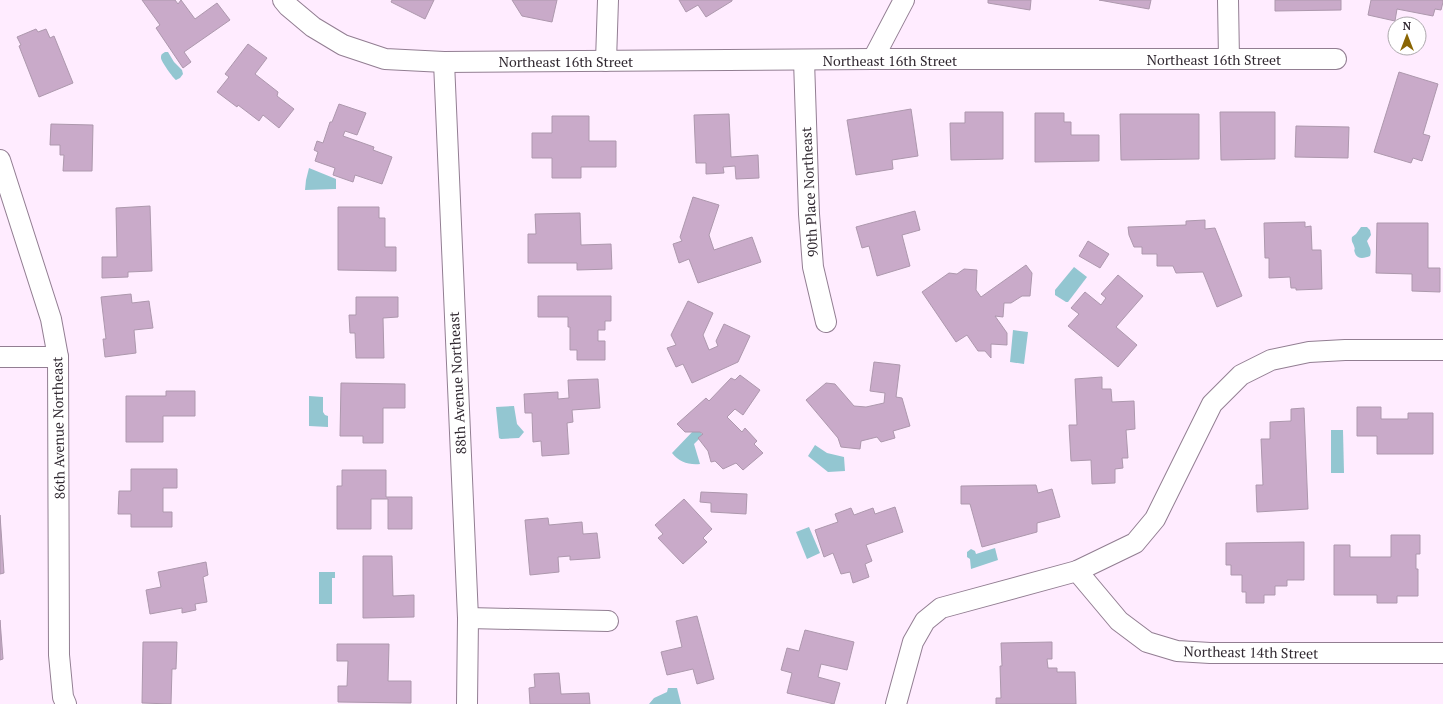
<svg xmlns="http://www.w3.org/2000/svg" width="1443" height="704" font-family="'PT Serif',serif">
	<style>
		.water { fill: #93c6d1 }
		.building { fill: #c9aac9; stroke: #ad98ad }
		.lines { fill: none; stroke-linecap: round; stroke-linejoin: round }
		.minor-casing { stroke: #927e92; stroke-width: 22 }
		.minor { stroke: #fff; stroke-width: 20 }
		.labels { text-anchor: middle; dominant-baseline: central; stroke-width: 3.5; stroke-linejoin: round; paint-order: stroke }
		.street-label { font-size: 14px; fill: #312931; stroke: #fff }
	</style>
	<rect width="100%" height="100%" fill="#ffecff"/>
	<g class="water">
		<path d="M165 52H168L174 62 182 70 183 74 180 78 176 80C173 78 161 61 161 58 161 54 162 54 165 52Z"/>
		<path d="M309 168 336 179V189L305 190 306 180Z"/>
		<path d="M1361 227H1367L1370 230 1371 235 1367 241C1369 247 1372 249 1370 256 1365 258 1357 260 1355 253 1353 248 1356 251 1354 246 1353 242 1351 242 1352 237L1356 234Z"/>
		<path d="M1074 267 1087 277 1068 302H1066L1055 295V290Z"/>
		<path d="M1013 330 1028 332 1024 364 1010 362Z"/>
		<path d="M309 396 323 397V412L325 415 328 416V427L309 426Z"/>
		<path d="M514 406 517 424 524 432 519 438 501 439 499 438 496 407Z"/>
		<path d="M696 428 703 435 694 444 700 464C688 465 679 462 672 453Z"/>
		<path d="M1331 430H1343L1344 473H1331Z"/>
		<path d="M815 445 827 453 844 457 845 471 828 472 808 456Z"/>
		<path d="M809 527 820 553 807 559 796 532Z"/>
		<path d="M995 548 998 560 971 569 970 559 967 557V552L971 549 975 551 976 554Z"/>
		<path d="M319 572H335V578H332V604H319Z"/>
		<path d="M668 688H677L681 704H649L654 698 667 692Z"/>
	</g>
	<g class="building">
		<path d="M142 0H175L178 4 181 0 195 19 217 3 230 20 184 52 191 62 183 68 156 28 160 25Z"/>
		<path d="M392 0H434L425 19 391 2Z"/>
		<path d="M512 0H557L552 22 522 16Z"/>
		<path d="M679 0H732V1L706 17 698 5 686 12Z"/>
		<path d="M988 0H1031L1030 10 988 3Z"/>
		<path d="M1099 0H1151L1149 9Z"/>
		<path d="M1275 0H1341V10L1275 11Z"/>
		<path d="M1371 0H1443V2L1441 10 1435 9 1433 16 1397 9 1395 21 1368 15Z"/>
		<path d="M36 29 38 32 46 29 50 38 54 36 73 83 39 97 19 46 21 45 17 37Z"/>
		<path d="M248 44 267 58 255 74 278 92 277 96 294 109 279 128 263 115 259 121 238 105 237 107 217 92 229 77 225 74Z"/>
		<path d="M1399 72 1438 84 1423 134 1430 136 1422 161 1413 158 1411 163 1374 152Z"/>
		<path d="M339 104 366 113 357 135 345 131 343 136 374 147 373 150 392 157 382 184 355 175 353 182 333 175 335 168 315 161 318 152 314 150 317 141 323 143 330 122H332Z"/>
		<path d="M911 109 918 156 892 160 893 169 856 175 847 120Z"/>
		<path d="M965 112H1003V159L951 160 950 123H965Z"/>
		<path d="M1220 112H1275V159L1221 160Z"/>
		<path d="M1035 113H1064V122H1071V135H1099V161L1035 162Z"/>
		<path d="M729 114 731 157 758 155 759 178 736 179 735 166 723 167 724 173 706 174V163H696L694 115Z"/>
		<path d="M1120 114H1199V159L1121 160Z"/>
		<path d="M552 116H589V141H616V167H581V178H552V158H532V133H552Z"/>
		<path d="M51 124 93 125 92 171H63L64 155H60V145H50Z"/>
		<path d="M1296 126 1349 127 1348 158 1295 157Z"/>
		<path d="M693 197 719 205 709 235 714 250 752 237 761 262 698 283 689 259 679 263 673 244 682 241 680 237Z"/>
		<path d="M150 206 152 271 128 272V277L102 278V257H117L116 208Z"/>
		<path d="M338 207H379V218H385V247H396V271L338 270Z"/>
		<path d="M915 211 920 230 902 235 910 266 877 276 869 246 862 248 856 227Z"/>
		<path d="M580 213 581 245 611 244 612 269 577 270V263H528V234H536L535 214Z"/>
		<path d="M1205 220V229L1215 228 1242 296 1217 307 1203 272 1176 273 1173 266H1157V254H1142V247H1134L1129 235 1128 227 1186 225V221Z"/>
		<path d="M1305 222V227L1311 226 1312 250H1321L1322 289 1296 290V288H1291L1290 277 1269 278V258H1265L1264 223Z"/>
		<path d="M1377 223H1428V268H1440V292L1412 291V274L1376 273Z"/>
		<path d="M1088 241 1109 254 1100 268 1079 256Z"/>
		<path d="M1026 265 1032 273 1030 296H1022L1011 303H1004L1003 317 995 316 1007 333V345L991 344V358L985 351H978L967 335 956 342 922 292 949 273 957 274 964 269 977 270 976 290 981 297Z"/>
		<path d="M1118 275 1143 296 1116 327 1137 345 1118 367 1068 326 1079 314 1071 308 1085 292 1101 305 1106 298 1101 294Z"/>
		<path d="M131 294 132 303 149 301 153 328 134 330 136 353 105 357 103 339H106L101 297Z"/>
		<path d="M538 296H611V321H605V330H598V341H605V360H577V350H570V327H568V317H538Z"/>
		<path d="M356 297H398V317L383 318 384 358H356L355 333H350L349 315H356Z"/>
		<path d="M688 301 713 313 703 335 709 350 718 346 716 341 724 324 750 336 738 362 692 383 683 364 676 367 667 348 676 345 671 335Z"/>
		<path d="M874 362 900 365 896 397 902 398 910 426 893 431 895 438 881 442 877 437 861 441 860 449 841 447 838 438 806 400 826 383 835 384 854 406 866 407 884 403 885 393 870 391Z"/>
		<path d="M740 375 760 390 743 415 735 409 727 417 742 432 745 428 757 441 754 444 763 453 743 470 736 463 723 469 715 461 711 462 708 451 698 438 703 434 700 432H685L677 424 706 398 709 401 731 378 735 380Z"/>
		<path d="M1102 377V389H1111L1112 402 1134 401 1135 429 1126 430 1128 458H1122L1123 468 1115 469V483L1092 484 1091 460 1071 461 1069 425H1077L1075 379Z"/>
		<path d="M598 379 600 408 572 410 573 422 567 423 569 454 542 456 541 441 533 442 532 413H525L524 394 558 392V399L569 398 568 380Z"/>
		<path d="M341 383 405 384V408H383V443H363V436H340Z"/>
		<path d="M166 391H195V416H163V442H126V396H166Z"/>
		<path d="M1357 407H1381V419H1408V413H1433V454H1377V436H1357Z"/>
		<path d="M1304 408 1308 509 1257 512 1256 485H1263L1261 439H1270V422L1291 421V409Z"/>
		<path d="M131 469H177V488H163V512H172V527H131V514H118L119 491H131Z"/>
		<path d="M342 470H386V497H412V529H388V499H371V529H337V486H342Z"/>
		<path d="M1036 485 1038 493 1052 489 1060 517 1037 523V532L982 547 970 504H961V486Z"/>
		<path d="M701 492 747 494 746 514 711 512V503L700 502Z"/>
		<path d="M684 499 712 529 703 538 707 542 683 564 658 538 663 534 655 525Z"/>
		<path d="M895 507 903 532 866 545 872 561 865 564 869 577 853 583 850 572 841 574 833 553 824 557 815 530 838 522 835 514 851 508 854 515 873 508 875 514Z"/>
		<path d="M0 515 4 573 0 574Z"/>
		<path d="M548 518 549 525 582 522 583 534 597 533 600 558 570 560V556L558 557 559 572 530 575 525 520Z"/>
		<path d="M1391 535H1420V554H1416V569H1418V596H1397V603H1377V595H1334V545H1350V557H1391Z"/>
		<path d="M1304 542V580H1287V586H1275V595H1264V603H1246V592H1242V575H1231V565H1226V543Z"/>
		<path d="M363 556H392L393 596 414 595V617L363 618Z"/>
		<path d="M206 562 208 575 203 577 207 602 195 604 196 610 182 613V608L150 614 146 590 161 587 158 572Z"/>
		<path d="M697 616 714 679 697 684 693 669 667 675 661 652 682 647 676 621Z"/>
		<path d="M0 620 3 659 0 660Z"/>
		<path d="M805 630 854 642 847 670 821 664 818 677 840 683 834 704 787 693 792 673 781 670 787 648 799 651Z"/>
		<path d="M143 642H177L176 669H172L171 704 142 703Z"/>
		<path d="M1052 642V659H1047L1048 668H1057V672H1075L1076 704H996V698H1001L1000 666H1002L1001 643Z"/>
		<path d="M337 644H389L388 681H411V703L338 702V686H347L348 661H337Z"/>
		<path d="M559 673 561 694 589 693 590 704H530L529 688 535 687 534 674Z"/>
	</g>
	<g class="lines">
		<defs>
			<g id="minor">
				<path d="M283 0 288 6 313 27 343 45 385 59 444 62 873 59H1336"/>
				<path d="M1228 0 1229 59"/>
				<path d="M873 59 904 0"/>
				<path d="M804 60 809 214 813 267 826 322"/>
				<path d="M606 61 608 0"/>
				<path d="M444 62 468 618 467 704"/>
				<path d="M0 160 51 319 58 357 59 655 63 697 66 704"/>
				<path d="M0 357H58"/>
				<path d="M1077 571 1119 621 1147 642 1177 651 1210 653H1443"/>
				<path d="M468 618 608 621"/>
				<path d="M896 704 913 642 925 621 941 608 1077 571 1135 543 1155 519 1212 404 1241 375 1271 360 1309 352 1345 350H1443"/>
			</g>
		</defs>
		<use href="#minor" class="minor-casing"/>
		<use href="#minor" class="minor"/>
	</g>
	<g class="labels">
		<g class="street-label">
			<text x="1214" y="59">Northeast 16th Street</text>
			<text x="890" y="60">Northeast 16th Street</text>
			<text x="566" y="61">Northeast 16th Street</text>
			<text transform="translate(809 192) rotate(-93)">90th Place Northeast</text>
			<text transform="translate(457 383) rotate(-93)">88th Avenue Northeast</text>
			<text transform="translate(58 428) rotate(-91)">86th Avenue Northeast</text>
			<text transform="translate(1251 652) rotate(1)">Northeast 14th Street</text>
		</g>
	</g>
	<g transform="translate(1407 36)"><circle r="19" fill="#ffffff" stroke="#ada9ad"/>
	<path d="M0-3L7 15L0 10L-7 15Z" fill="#8a6503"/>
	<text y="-6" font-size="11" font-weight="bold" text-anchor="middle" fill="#312931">N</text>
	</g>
</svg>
